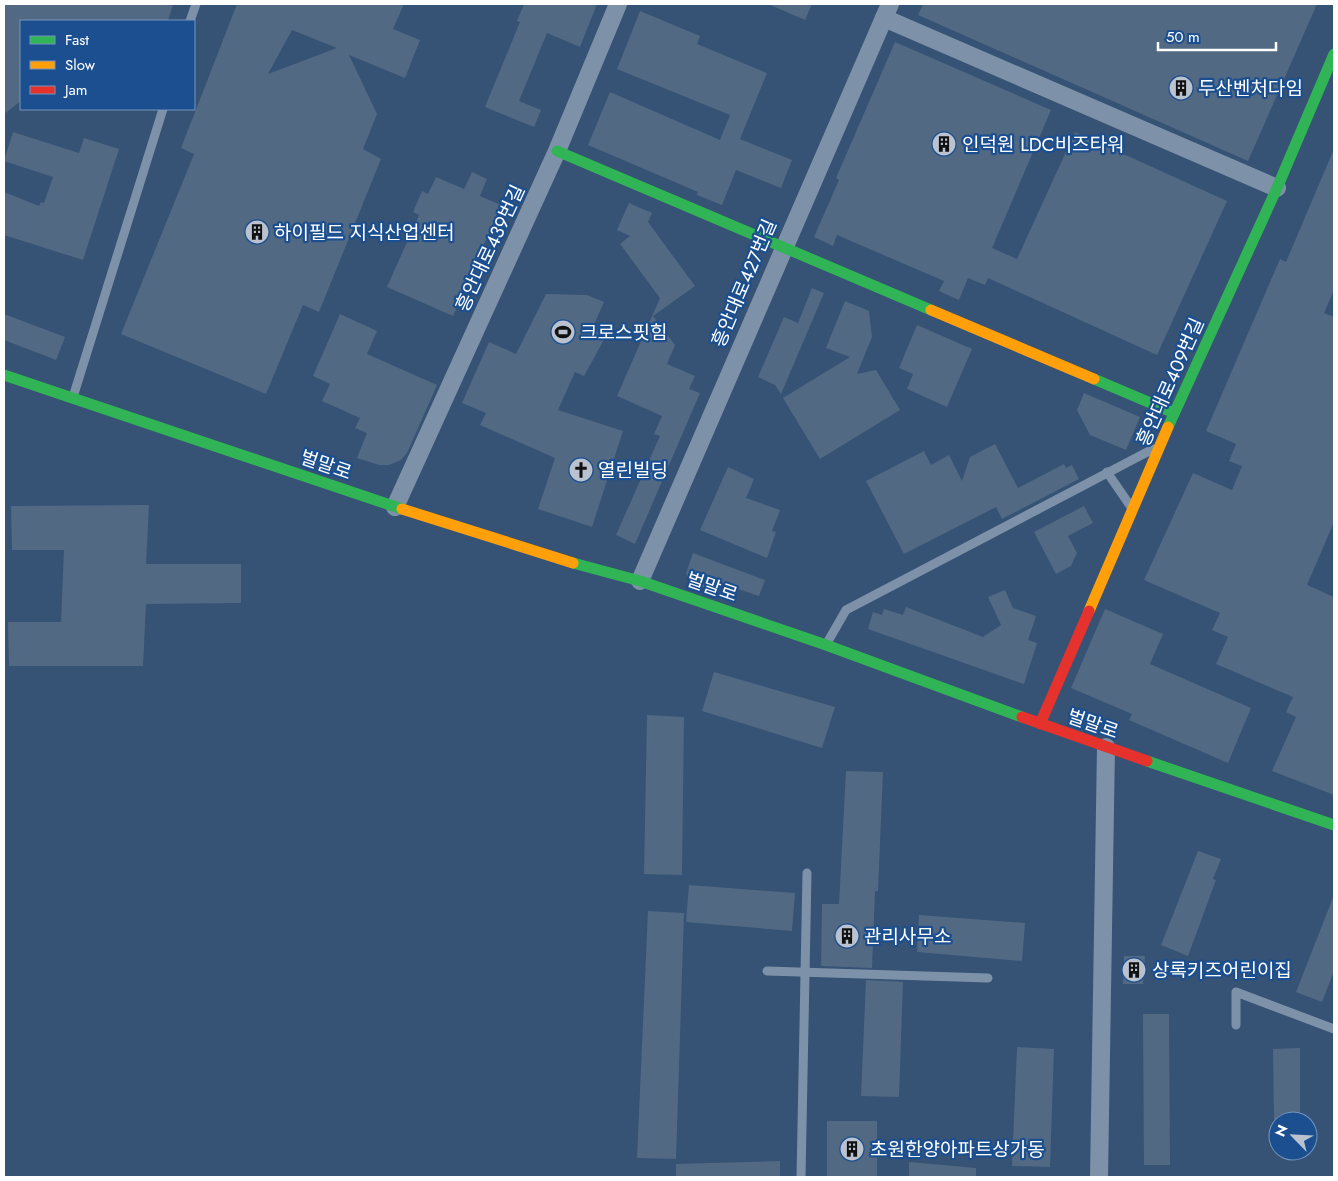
<svg xmlns="http://www.w3.org/2000/svg" width="1338" height="1181" font-family="Jost,'Noto Sans KR',sans-serif">
	<style>
		.building { fill: #526984; fill-rule: evenodd }
		.lines { fill: none; stroke-linecap: round; stroke-linejoin: round }
		.lane { stroke: #7d92a8; stroke-width: 9 }
		.street { stroke: #7d92a8; stroke-width: 18 }
		.fast { stroke: #30b455; stroke-width: 11 }
		.slow { stroke: #ff9f0a; stroke-width: 11 }
		.jam { stroke: #e5322d; stroke-width: 11 }
		.labels { text-anchor: middle; dominant-baseline: central; stroke-width: 4.5; stroke-linejoin: round; paint-order: stroke }
		.poi-label { font-size: 19px; fill: #fff; stroke: #1b4f8f; text-anchor: start }
		.street-label { font-size: 19px; fill: #fff; stroke: #1b4f8f }
	</style>
	<rect width="100%" height="100%" fill="#365274"/>
	<g class="building">
		<path d="M4 4H173L168 21H21V101L4 114Z"/>
		<path d="M237 4H404L393 29 420 40 405 78 349 55 377 114 363 149 381 159 319 312 303 305 266 394 121 334 194 154 181 148ZM292 30 337 48 268 74Z"/>
		<path d="M524 4H597L580 47 547 33 519 101 541 110 534 127 485 107 520 22 517 21Z"/>
		<path d="M768 4H812L805 20Z"/>
		<path d="M923 4H1317L1248 161 918 15Z"/>
		<path d="M640 11 700 36 697 44 767 73 740 139 792 160 781 188 736 170 722 205 697 195 698 192 588 145 610 92 720 140 730 115 617 69Z"/>
		<path d="M895 42 1051 110 992 248 1017 259 1075 132 1227 201 1157 355 988 278 985 285 968 278 959 300 939 291 944 281 837 235 833 246 814 237 839 180 836 178Z"/>
		<path d="M13 132 79 153 84 138 119 149 83 260 4 235V192L39 206 41 202 44 203 53 177 4 161Z"/>
		<path d="M1334 149V290L1324 313 1334 317V522L1307 585 1334 597V795L1272 771 1296 717 1286 712 1293 697 1216 664 1228 637 1212 630 1220 613 1144 580 1193 473 1232 490 1242 466 1229 461 1236 444 1206 431 1280 259 1286 262Z"/>
		<path d="M472 172 487 179 480 196 501 205 453 316 387 287 419 215 413 212 422 191 428 194 436 177 464 189Z"/>
		<path d="M629 203 652 213 648 222 695 286 653 316 675 345 667 364 695 376 689 389 700 393 635 544 616 535 660 436 654 434 662 416 617 396 660 298 620 244 630 236 617 230Z"/>
		<path d="M812 288 824 293 781 394 775 385 758 377 784 317 798 323Z"/>
		<path d="M546 294 587 295 604 302 592 329 606 336 584 376 575 372 558 410 623 431 592 527 538 509 555 458 480 425 486 413 462 403 489 342 516 354Z"/>
		<path d="M845 301 869 311 872 337 857 374 876 370 900 410 820 459 783 398 850 357 826 348Z"/>
		<path d="M4 314 65 337 56 360 4 340Z"/>
		<path d="M340 314 377 331 367 354 437 385 407 453 401 460 389 465H379L357 458 367 433 355 428 360 418 322 401 330 384 313 376Z"/>
		<path d="M917 325 972 349 947 407 907 389 913 374 899 368Z"/>
		<path d="M1084 393 1140 417 1126 450 1090 435 1077 410Z"/>
		<path d="M995 444 1018 488 1064 464 1066 468 1072 465 1079 479 1002 519 996 507 904 554 866 481 924 451 931 465 949 455 962 481 970 457Z"/>
		<path d="M728 467 754 479 746 498 780 510 772 531 776 532 767 558 700 530Z"/>
		<path d="M149 505 146 564H241V603L146 604 143 666H9L8 622H61L64 550H12L11 506Z"/>
		<path d="M1084 506 1093 523 1068 536 1077 553 1071 566 1056 574 1034 532Z"/>
		<path d="M693 553 765 580 759 596 717 582 713 591 690 583 686 573Z"/>
		<path d="M1005 590 1013 608 1036 616 1028 640 1037 643 1024 684 868 629 873 612 882 615 884 609 903 615 906 607 983 637 1001 625 988 597Z"/>
		<path d="M1105 609 1163 634 1150 664 1251 708 1228 763 1129 720 1132 714 1071 688Z"/>
		<path d="M714 672 835 707 822 748 702 711Z"/>
		<path d="M647 715 684 717 682 875 644 874Z"/>
		<path d="M846 771 883 772 878 891H875L872 968 821 966 822 904H839Z"/>
		<path d="M1198 851 1221 859 1213 879 1216 880 1188 956 1161 945Z"/>
		<path d="M689 885 795 893 792 931 686 922Z"/>
		<path d="M1334 895V971L1322 1002 1296 992Z"/>
		<path d="M648 911 684 913 676 1159 637 1158Z"/>
		<path d="M919 915 1025 923 1022 961 917 952Z"/>
		<path d="M1124 956H1145L1143 984H1123Z"/>
		<path d="M866 980 903 982 899 1097 861 1096Z"/>
		<path d="M1143 1014H1169L1170 1165H1144Z"/>
		<path d="M1017 1047 1054 1049 1050 1167 1012 1166Z"/>
		<path d="M1300 1048V1121H1274L1273 1049Z"/>
		<rect x="827" y="1121" width="50" height="56"/>
		<path d="M780 1161V1177H676V1164Z"/>
		<path d="M909 1162 976 1168V1177H909Z"/>
	</g>
	<g class="lines">
		<g class="lane">
			<path d="M190 21 196 4"/>
			<path d="M73 397 163 109"/>
			<path d="M1107 472 1131 507"/>
			<path d="M827 643 846 610 1153 449"/>
			<path d="M767 971 988 978"/>
			<path d="M1236 1025V992L1334 1029"/>
			<path d="M801 1177 807 873"/>
		</g>
		<g class="street">
			<path d="M884 18 1277 188"/>
			<path d="M395 507 557 151 618 4"/>
			<path d="M640 581 890 4"/>
			<path d="M1099 1177 1106 747"/>
		</g>
		<g class="fast">
			<path d="M557 151 931 310"/>
			<path d="M4 375 402 509"/>
			<path d="M1094 379 1174 413"/>
			<path d="M1168 427 1277 188 1334 54"/>
			<path d="M573 563 640 581 826 645 1022 717"/>
			<path d="M1147 761 1334 825"/>
		</g>
		<g class="slow">
			<path d="M931 310 1094 379"/>
			<path d="M402 509 573 563"/>
			<path d="M1089 611 1168 427"/>
		</g>
		<g class="jam">
			<path d="M1022 717 1147 761"/>
			<path d="M1040 724 1089 611"/>
		</g>
	</g>
	<defs>
		<symbol id="building-disc" viewBox="-11 -11 22 22"><circle r="9.5" fill="#b9c2ce" stroke="#1b4f8f"/><path d="M-4-6H4V6H1V3H-1V6H-4ZM-2.5-4.3h1.7v1.8h-1.7ZM.8-4.3h1.7v1.8H.8ZM-2.5-1h1.7V.8h-1.7ZM.8-1h1.7V.8H.8Z" fill="#111"/></symbol>
		<symbol id="stadium-disc" viewBox="-11 -11 22 22"><circle r="9.5" fill="#b9c2ce" stroke="#1b4f8f"/><path d="M0-5a6.5 5 0 1 0 0 10a6.5 5 0 1 0 0-10ZM-3.5-1.8h7v3.6h-7Z" fill="#111"/></symbol>
		<symbol id="church-disc" viewBox="-11 -11 22 22"><circle r="9.5" fill="#b9c2ce" stroke="#1b4f8f"/><path d="M-1.2-6h2.4v3.5h3.3v2.4h-3.3V6h-2.4V-.1h-3.3v-2.4h3.3Z" fill="#111"/></symbol>
	</defs>
	<g fill-rule="evenodd">
		<use href="#building-disc" x="1167" y="74" width="28" height="28"/>
		<use href="#building-disc" x="930" y="130" width="28" height="28"/>
		<use href="#building-disc" x="243" y="218" width="28" height="28"/>
		<use href="#stadium-disc" x="549" y="318" width="28" height="28"/>
		<use href="#church-disc" x="567" y="456" width="28" height="28"/>
		<use href="#building-disc" x="833" y="922" width="28" height="28"/>
		<use href="#building-disc" x="1120" y="956" width="28" height="28"/>
		<use href="#building-disc" x="838" y="1135" width="28" height="28"/>
	</g>
	<g class="labels">
		<g class="poi-label">
			<text x="1198" y="88">두산벤처다임</text>
			<text x="962" y="144">인덕원 LDC비즈타워</text>
			<text x="274" y="232">하이필드 지식산업센터</text>
			<text x="580" y="332">크로스핏힘</text>
			<text x="598" y="470">열린빌딩</text>
			<text x="864" y="936">관리사무소</text>
			<text x="1152" y="970">상록키즈어린이집</text>
			<text x="870" y="1149">초원한양아파트상가동</text>
		</g>
		<g class="street-label">
			<text transform="translate(490 248) rotate(-65)">흥안대로439번길</text>
			<text transform="translate(744 283) rotate(-67)">흥안대로427번길</text>
			<text transform="translate(1170 382) rotate(-66)">흥안대로409번길</text>
			<text transform="translate(326 465) rotate(19)">벌말로</text>
			<text transform="translate(712 587) rotate(19)">벌말로</text>
			<text transform="translate(1093 724) rotate(19)">벌말로</text>
		</g>
	</g>
	<rect width="1338" height="1181" fill="none" stroke="#ffffff" stroke-width="10"/>
	<rect x="20" y="20" width="175" height="90" fill="#1b4f8f" stroke="#7695bc"/>
	<rect x="30" y="36" width="25" height="8" fill="#30b455" stroke="#7695bc"/>
	<text x="65" y="45" font-size="15" fill="#ffffff">Fast</text>
	<rect x="30" y="61" width="25" height="8" fill="#ff9f0a" stroke="#7695bc"/>
	<text x="65" y="70" font-size="15" fill="#ffffff">Slow</text>
	<rect x="30" y="86" width="25" height="8" fill="#e5322d" stroke="#7695bc"/>
	<text x="65" y="95" font-size="15" fill="#ffffff">Jam</text>
	<g transform="translate(1293 1136) rotate(294)"><circle r="24" fill="#1b4f8f" stroke="#7695bc"/>
	<path d="M0-4L9 19L0 12L-9 19Z" fill="#b9c2ce"/>
	<text y="-8" font-size="14" font-weight="bold" text-anchor="middle" fill="#ffffff">N</text>
	</g>
	<path d="M1158 42v8h118v-8" fill="none" stroke="#ffffff" stroke-width="2.5"/>
	<text x="1166" y="42" font-size="15" fill="#ffffff" stroke="#1b4f8f" stroke-width="4" paint-order="stroke">50 m</text>
</svg>
